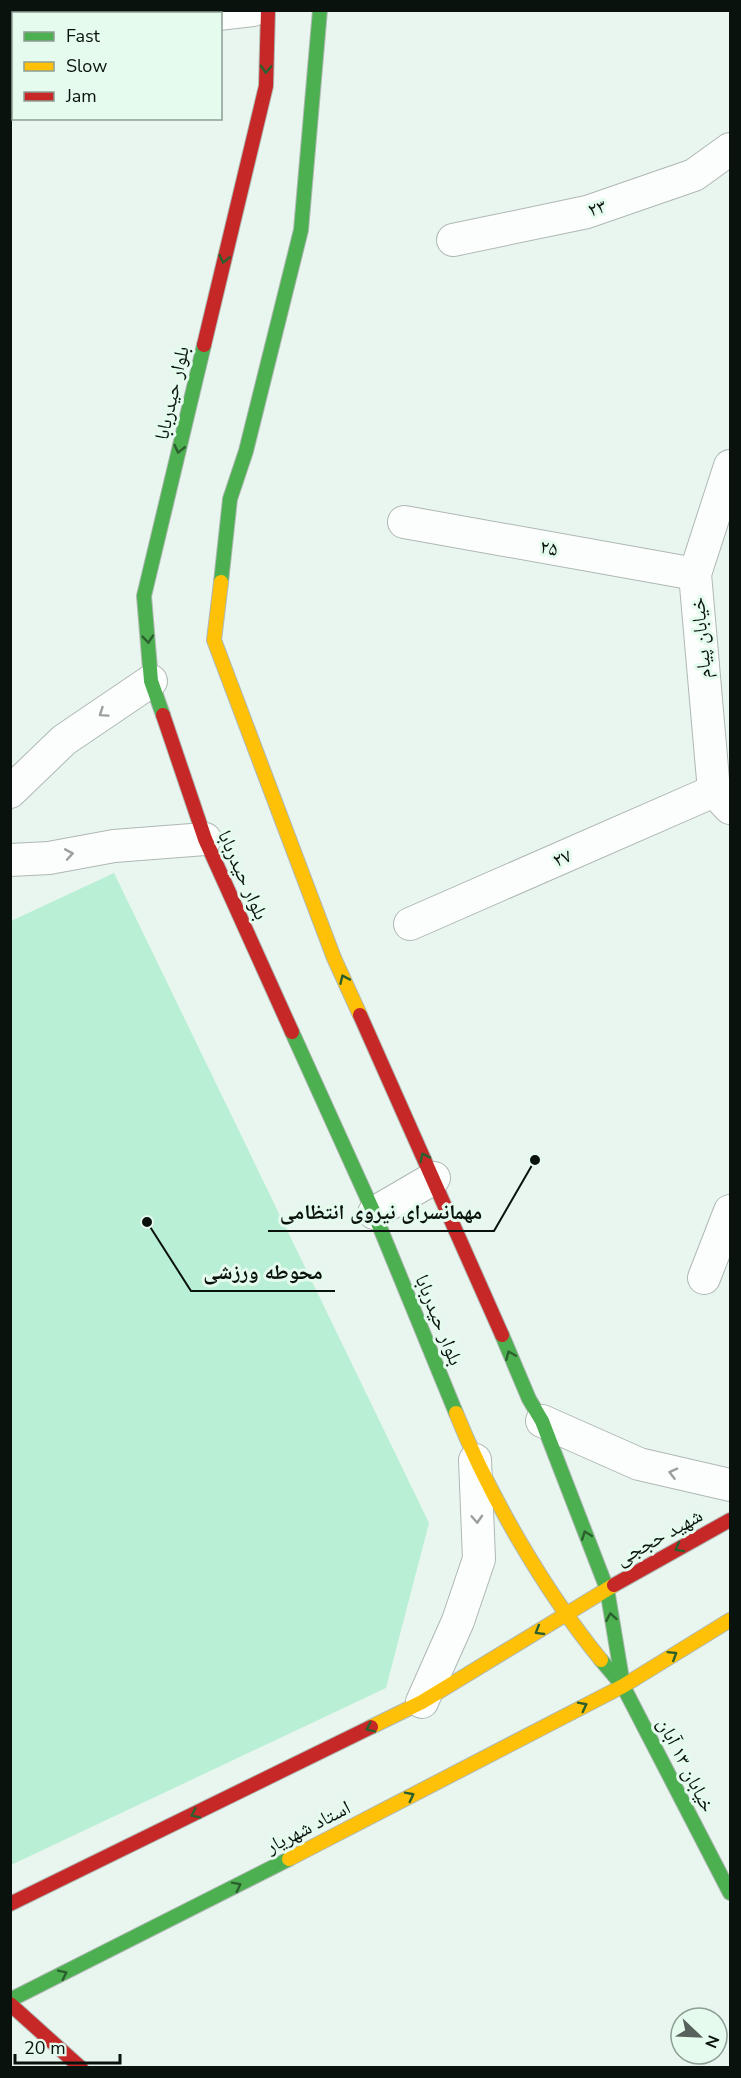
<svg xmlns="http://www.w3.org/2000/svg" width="741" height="2078" font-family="'Nunito Sans','Noto Naskh Arabic',sans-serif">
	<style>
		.green { fill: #b9efd4 }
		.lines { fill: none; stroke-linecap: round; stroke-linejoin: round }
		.street-casing { stroke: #afb8b3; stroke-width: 34 }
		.fast-casing { stroke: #afb8b3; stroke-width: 16 }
		.slow-casing { stroke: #afb8b3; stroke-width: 16 }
		.jam-casing { stroke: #afb8b3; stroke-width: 16 }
		.street { stroke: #fcfefd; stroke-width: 32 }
		.fast { stroke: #4caf50; stroke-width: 14 }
		.slow { stroke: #ffc107; stroke-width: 14 }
		.jam { stroke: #c62828; stroke-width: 14 }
		.oneway { stroke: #2b602e }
		.oneway2 { stroke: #9ba09d }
		.labels { text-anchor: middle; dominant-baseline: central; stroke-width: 6; stroke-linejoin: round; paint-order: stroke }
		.street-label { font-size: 20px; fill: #0a120d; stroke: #e4fbee }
		.leader { fill: none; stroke: #0a120d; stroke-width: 2 }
		.callout-dot { fill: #0a120d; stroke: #e4fbee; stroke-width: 2 }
		.callout-label { font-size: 21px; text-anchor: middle; font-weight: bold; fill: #0a120d; stroke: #e4fbee; stroke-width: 6; stroke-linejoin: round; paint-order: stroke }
	</style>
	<rect width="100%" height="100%" fill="#e9f6ef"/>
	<path class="green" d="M114 873 429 1523 386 1688 11 1865V921Z"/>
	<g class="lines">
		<defs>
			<g id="street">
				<path d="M218 14 253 10"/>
				<path d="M10 26H14"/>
				<path d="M453 240 587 212 694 175 730 149"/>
				<path d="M730 466 695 574 714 791 730 808"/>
				<path d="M404 522 695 574"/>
				<path d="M10 792 64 740 151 681"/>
				<path d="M10 860 49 858 114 846 205 839"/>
				<path d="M410 924 714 791"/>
				<path d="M374 1213 434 1178"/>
				<path d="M704 1278 730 1211"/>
				<path d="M542 1421 639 1464 730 1485"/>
				<path d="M422 1702 458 1621 479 1559 475 1460"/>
			</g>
			<g id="fast">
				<path d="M221 582 230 499 246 451 301 230 320 10"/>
				<path d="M163 715 151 681 144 596 204 345"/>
				<path d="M292 1032 374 1213 456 1413"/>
				<path d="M502 1335 529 1399 542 1421 607 1589 623 1685"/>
				<path d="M601 1660 623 1686 730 1893"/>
				<path d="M10 2000 289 1859"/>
			</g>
			<g id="slow">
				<path d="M221 582 214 640 334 958 360 1015"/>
				<path d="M456 1413C490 1497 544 1590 601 1660"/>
				<path d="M371 1727 422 1702 614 1585"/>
				<path d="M289 1859 623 1686 730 1620"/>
			</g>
			<g id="jam">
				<path d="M204 345 266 86 268 10"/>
				<path d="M163 715 205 839 292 1032"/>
				<path d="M360 1015 502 1335"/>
				<path d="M614 1585 730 1520"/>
				<path d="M10 1904 371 1727"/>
				<path d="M10 2004 81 2068"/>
			</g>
		</defs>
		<use href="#street" class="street-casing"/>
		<use href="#fast" class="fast-casing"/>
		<use href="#slow" class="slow-casing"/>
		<use href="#jam" class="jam-casing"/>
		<use href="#street" class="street"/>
		<use href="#fast" class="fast"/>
		<use href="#slow" class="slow"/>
		<use href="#jam" class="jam"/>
	</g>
	<defs><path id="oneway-chevron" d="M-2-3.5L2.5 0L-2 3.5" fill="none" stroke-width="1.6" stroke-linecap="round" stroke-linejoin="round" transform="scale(1.5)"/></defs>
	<g class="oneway">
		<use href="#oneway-chevron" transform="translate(266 69) rotate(92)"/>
		<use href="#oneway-chevron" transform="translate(224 259) rotate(103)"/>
		<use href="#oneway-chevron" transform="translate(179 449) rotate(103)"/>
		<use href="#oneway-chevron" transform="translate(148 639) rotate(85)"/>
		<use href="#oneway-chevron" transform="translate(344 979) rotate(-114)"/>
		<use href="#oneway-chevron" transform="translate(424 1157) rotate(-116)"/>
		<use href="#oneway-chevron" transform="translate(510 1355) rotate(-113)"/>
		<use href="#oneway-chevron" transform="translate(586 1535) rotate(-111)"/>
		<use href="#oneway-chevron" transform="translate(679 1548) rotate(151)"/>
		<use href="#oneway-chevron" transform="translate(611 1617) rotate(-100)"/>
		<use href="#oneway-chevron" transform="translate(539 1631) rotate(149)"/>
		<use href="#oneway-chevron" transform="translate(673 1655) rotate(-32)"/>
		<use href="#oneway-chevron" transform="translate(583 1706) rotate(-27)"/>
		<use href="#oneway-chevron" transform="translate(370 1728) rotate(154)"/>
		<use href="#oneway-chevron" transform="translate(410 1796) rotate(-27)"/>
		<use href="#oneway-chevron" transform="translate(195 1814) rotate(154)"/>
		<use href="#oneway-chevron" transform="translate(237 1886) rotate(-27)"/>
		<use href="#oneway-chevron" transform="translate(63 1974) rotate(-26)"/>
	</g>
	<g class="oneway2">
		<use href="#oneway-chevron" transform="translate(103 713) rotate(146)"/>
		<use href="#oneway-chevron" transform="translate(69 854) rotate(-10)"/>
		<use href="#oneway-chevron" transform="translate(673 1473) rotate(-166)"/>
		<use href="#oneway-chevron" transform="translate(477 1519) rotate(87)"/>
	</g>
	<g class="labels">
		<g class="street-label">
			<text transform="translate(597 208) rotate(-18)">۲۳</text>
			<text transform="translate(172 393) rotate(-77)">بلوار حیدربابا</text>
			<text transform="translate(549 548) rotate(10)">۲۵</text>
			<text transform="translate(701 638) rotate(-95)">خیابان پیام</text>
			<text transform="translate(562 858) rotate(-24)">۲۷</text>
			<text transform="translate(243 875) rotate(66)">بلوار حیدربابا</text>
			<text transform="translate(439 1320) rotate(68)">بلوار حیدربابا</text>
			<text transform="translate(659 1537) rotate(-29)">شهید حججی</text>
			<text transform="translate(686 1765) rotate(63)">خیابان ۱۳ آبان</text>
			<text transform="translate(308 1827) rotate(-27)">استاد شهریار</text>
		</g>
	</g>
	<path class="leader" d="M535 1160L494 1231H268M147 1222L191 1291H335"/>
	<g class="callout-dot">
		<circle cx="535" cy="1160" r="6"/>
		<circle cx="147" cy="1222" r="6"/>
	</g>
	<g class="callout-label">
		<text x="381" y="1219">مهمانسرای نیروی انتظامی</text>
		<text x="263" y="1279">محوطه ورزشی</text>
	</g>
	<rect width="741" height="2078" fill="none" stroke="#0a120d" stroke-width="24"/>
	<rect x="12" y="12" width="210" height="108" fill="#e4fbee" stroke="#8d9e94" stroke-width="1.5"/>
	<rect x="24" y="32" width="30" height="9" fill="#4caf50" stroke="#8d9e94" stroke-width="1.5"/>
	<text x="66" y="42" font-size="18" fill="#0a120d">Fast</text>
	<rect x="24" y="62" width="30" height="9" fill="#ffc107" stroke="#8d9e94" stroke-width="1.5"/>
	<text x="66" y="72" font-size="18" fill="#0a120d">Slow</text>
	<rect x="24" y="92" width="30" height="9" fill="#c62828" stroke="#8d9e94" stroke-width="1.5"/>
	<text x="66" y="102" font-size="18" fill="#0a120d">Jam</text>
	<g transform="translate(699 2036) rotate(113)"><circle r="28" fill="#e4fbee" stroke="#8d9e94" stroke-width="1.5"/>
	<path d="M0-4.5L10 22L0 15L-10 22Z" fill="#58625c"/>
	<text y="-9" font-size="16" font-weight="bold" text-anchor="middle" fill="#0a120d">N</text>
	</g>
	<path d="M15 2054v9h105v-9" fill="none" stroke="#0a120d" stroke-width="3"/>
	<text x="24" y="2054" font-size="18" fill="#0a120d" stroke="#e4fbee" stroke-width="4.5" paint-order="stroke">20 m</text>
</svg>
